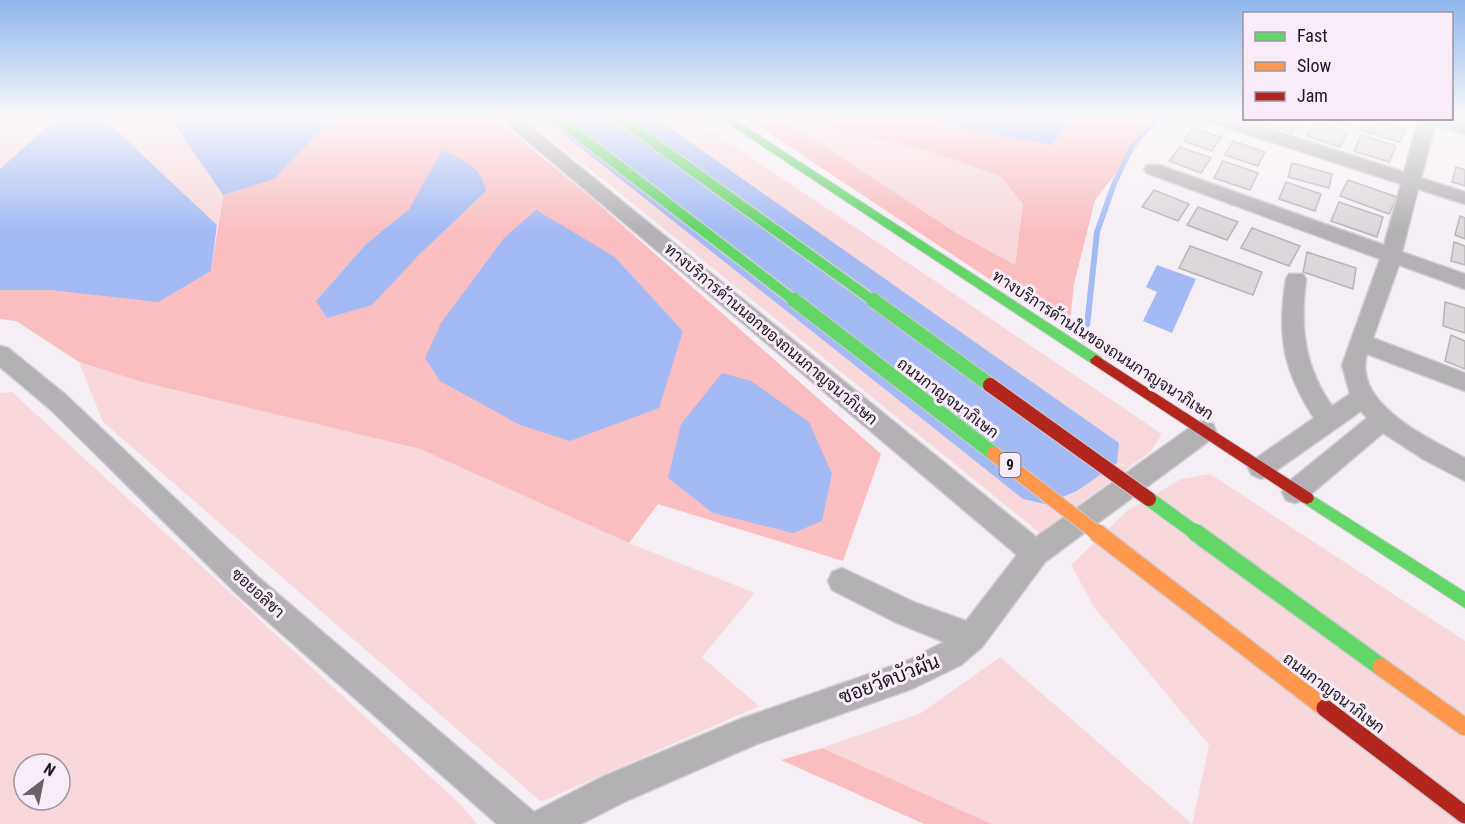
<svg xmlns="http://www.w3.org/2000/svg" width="1465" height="824" font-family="'Roboto Condensed',Sarabun,sans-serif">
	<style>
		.green { fill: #f8d8da; fill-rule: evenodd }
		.forest { fill: #fabec1; fill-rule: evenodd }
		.water { fill: #a3baf5 }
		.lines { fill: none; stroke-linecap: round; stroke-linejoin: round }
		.stream { fill: #a3baf5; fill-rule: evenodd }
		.building { fill: #ddd7db; stroke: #b9b4b7; stroke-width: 1.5 }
		.street-casing { stroke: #d1cdd2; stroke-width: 3 }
		.fast-casing { stroke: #d1cdd2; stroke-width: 2 }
		.jam-casing { stroke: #d1cdd2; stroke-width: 2 }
		.street { fill: #b3b1b4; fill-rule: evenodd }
		.fast { fill: #63d668; fill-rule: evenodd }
		.jam { fill: #b3261e; fill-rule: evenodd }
		.fast-bridge-far2-casing { stroke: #d1cdd2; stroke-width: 13; stroke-linecap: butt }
		.fast-bridge-far1-casing { stroke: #d1cdd2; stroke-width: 16; stroke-linecap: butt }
		.fast-bridge-casing { stroke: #d1cdd2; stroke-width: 20; stroke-linecap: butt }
		.slow-bridge-far1-casing { stroke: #d1cdd2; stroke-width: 16; stroke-linecap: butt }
		.slow-bridge-casing { stroke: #d1cdd2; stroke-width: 20; stroke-linecap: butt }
		.jam-bridge-far1-casing { stroke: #d1cdd2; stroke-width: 16; stroke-linecap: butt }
		.jam-bridge-casing { stroke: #d1cdd2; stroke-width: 20; stroke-linecap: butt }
		.fast-bridge-far2 { stroke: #63d668; stroke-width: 10 }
		.fast-bridge-far1 { stroke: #63d668; stroke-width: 14 }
		.fast-bridge { stroke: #63d668; stroke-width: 17 }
		.slow-bridge-far1 { stroke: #ff974d; stroke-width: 14 }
		.slow-bridge { stroke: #ff974d; stroke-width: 17 }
		.jam-bridge-far1 { stroke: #b3261e; stroke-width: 14 }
		.jam-bridge { stroke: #b3261e; stroke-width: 17 }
		.labels { text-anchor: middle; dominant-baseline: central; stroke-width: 6; stroke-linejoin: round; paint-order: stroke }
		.shield { fill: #f7ecf8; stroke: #5e585f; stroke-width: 1.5 }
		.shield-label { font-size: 15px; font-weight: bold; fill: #1c181d }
		.street-label { font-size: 16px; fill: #1c181d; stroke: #f7ecf8 }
		.near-street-label { font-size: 20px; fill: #1c181d; stroke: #f7ecf8 }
	</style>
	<rect width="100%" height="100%" fill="#f5eff5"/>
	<g class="green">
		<path d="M0 116H56L0 169Z"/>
		<path d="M101 116H186L175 125 223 195 217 225Z"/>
		<path d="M519 116H690L1162 434 1151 451 1040 533 604 180Z"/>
		<path d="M778 116H800L821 125 934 153 1000 176 1023 204 1015 265 955 232Z"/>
		<path d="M79 362 142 382 420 449 629 543 755 593 702 657 759 706 541 802 103 422Z"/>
		<path d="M12 392 459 803 477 824H0V393ZM24 764H60V800H24Z"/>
		<path d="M1210 474 1465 641V824H992L822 748 921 713 1000 657 1192 824 1209 745 1094 607 1071 565 1128 510 1181 479Z"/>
	</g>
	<g class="forest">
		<path d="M335 116H492L593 199 881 454 843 561 658 504 629 543 420 449 142 382 79 362 16 321 0 319V290H51L211 271 223 195 274 178ZM486 191 417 257 316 301 366 244 409 209ZM615 257 683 331 672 360Z"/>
		<path d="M743 116H778L955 232 1015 265 1023 204 1000 176 934 153 821 125 800 116H919L965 129 1051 145 1077 116H1161L1095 200 1074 284 1070 323 1012 294Z"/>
		<path d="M822 748 992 824H924L781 760Z"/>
	</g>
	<g class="water">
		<path d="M58 116H101L217 225 211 271 158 302 51 290H0V169Z"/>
		<path d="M186 116H335L274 179 223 195 175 125Z"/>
		<path d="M541 116H653L1119 443 1117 463 1077 491 1045 504 1023 499Z"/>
		<path d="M919 116H1077L1051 145 965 129Z"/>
		<path d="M442 150C465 161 480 165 486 191L417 257 372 305 327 318 316 301 366 244 409 209Z"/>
		<path d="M536 210 615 257 683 331 659 408 570 441 520 425 440 381 425 358 441 323 504 238Z"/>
		<path d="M1157 265 1196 279 1172 333 1143 321 1157 292 1146 287Z"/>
		<path d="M722 373 751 381 809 422 832 474 822 521 793 533 713 513 668 478 681 424Z"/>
	</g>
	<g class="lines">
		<path class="stream" d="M1158 116H1164L1135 146 1117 184 1100 232 1090 326 1087 328H1085L1084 326 1094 232 1111 184 1130 145Z"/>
	</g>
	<g class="building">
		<path d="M1259 118H1300L1292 133 1257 121Z"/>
		<path d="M1325 118H1353L1349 126Z"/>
		<path d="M1365 118 1405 129 1400 142 1360 130Z"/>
		<path d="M1315 122 1347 132 1340 147 1306 136Z"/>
		<path d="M1192 128 1221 137 1212 151 1184 141Z"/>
		<path d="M1361 135 1396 146 1389 162 1354 151Z"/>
		<path d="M1233 141 1265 152 1258 166 1225 155Z"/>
		<path d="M1180 147 1211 158 1201 173 1169 161Z"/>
		<path d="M1223 161 1258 173 1250 190 1214 178Z"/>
		<path d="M1292 163 1332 174 1329 188 1288 177Z"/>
		<path d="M1456 167 1465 170V186L1452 182Z"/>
		<path d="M1348 180 1397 197 1389 214 1340 196Z"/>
		<path d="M1286 182 1321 194 1315 211 1279 199Z"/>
		<path d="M1154 190 1189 204 1178 221 1142 207Z"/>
		<path d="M1339 202 1383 217 1377 237 1331 221Z"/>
		<path d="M1198 207 1238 222 1227 240 1187 225Z"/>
		<path d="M1460 216 1465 218V239L1455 235Z"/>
		<path d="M1252 228 1300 246 1289 266 1241 248Z"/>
		<path d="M1454 242 1465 246V265L1451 261Z"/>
		<path d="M1190 246 1262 272 1253 295 1179 268Z"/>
		<path d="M1307 252 1356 268 1353 289 1303 272Z"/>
		<path d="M1445 302 1465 308V333L1443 326Z"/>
		<path d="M1451 335 1465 341V369L1445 361Z"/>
	</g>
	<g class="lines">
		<defs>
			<g id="street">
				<path d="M498 116H517L1036 537 1195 424 1204 421 1213 424 1216 431 1213 438 1045 562 982 647 961 665 914 688 757 744 626 801 581 824H497L238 595 50 409 0 367V346L8 348 66 395 258 577 534 812 602 777 743 718 909 660 944 642 895 622 832 590 828 581 832 572 842 568 916 603 966 621 1017 555Z"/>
				<path d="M1202 116H1228L1404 172 1419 118H1449L1465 123V134L1435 125 1421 178 1465 192V204L1418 189 1402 252 1465 274V289L1399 265 1373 338 1465 373V391L1367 354C1352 404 1430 439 1465 458V481L1423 459 1383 433 1304 500 1295 503 1286 500 1282 492 1286 484 1367 418 1361 411 1270 475 1261 479 1252 475 1248 468 1252 461 1314 418C1283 370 1277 336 1286 279L1289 274H1303L1306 279C1300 327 1304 366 1332 406L1350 394 1342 365 1380 259 1147 173 1144 169 1147 165H1159L1384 245 1401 184 1204 120Z"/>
			</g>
			<g id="fast">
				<path d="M717 116H729L1101 357 1102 360 1101 363H1091Z"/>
				<path d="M1307 492 1465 592V608L1302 502 1300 498 1302 494Z"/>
			</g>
			<path id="jam" d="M1096 355 1312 494 1314 498 1312 502 1307 504 1302 502 1091 363 1090 360Z"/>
		</defs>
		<use href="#street" class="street-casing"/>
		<use href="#fast" class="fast-casing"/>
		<use href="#jam" class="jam-casing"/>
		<use href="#street" class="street"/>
		<use href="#fast" class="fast"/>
		<use href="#jam" class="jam"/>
		<defs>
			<g id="fast-bridge-far2">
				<path d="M554 116 796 302"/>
				<path d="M617 116 875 302"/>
			</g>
			<g id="fast-bridge-far1">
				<path d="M794 300 994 454"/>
				<path d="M873 300 990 385"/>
				<path d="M1149 499 1197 534"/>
			</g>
			<path id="fast-bridge" d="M1195 532 1381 667"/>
			<path id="slow-bridge-far1" d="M994 454 1098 534"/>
			<g id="slow-bridge">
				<path d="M1096 532 1325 708"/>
				<path d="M1381 667 1465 727"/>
			</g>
			<path id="jam-bridge-far1" d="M990 385 1149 499"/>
			<path id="jam-bridge" d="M1325 708 1465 815"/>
		</defs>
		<use href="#fast-bridge-far2" class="fast-bridge-far2-casing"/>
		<use href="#fast-bridge-far1" class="fast-bridge-far1-casing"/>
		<use href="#fast-bridge" class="fast-bridge-casing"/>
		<use href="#slow-bridge-far1" class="slow-bridge-far1-casing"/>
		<use href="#slow-bridge" class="slow-bridge-casing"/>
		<use href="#jam-bridge-far1" class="jam-bridge-far1-casing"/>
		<use href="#jam-bridge" class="jam-bridge-casing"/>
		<use href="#fast-bridge-far2" class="fast-bridge-far2"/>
		<use href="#fast-bridge-far1" class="fast-bridge-far1"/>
		<use href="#fast-bridge" class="fast-bridge"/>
		<use href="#slow-bridge-far1" class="slow-bridge-far1"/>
		<use href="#slow-bridge" class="slow-bridge"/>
		<use href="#jam-bridge-far1" class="jam-bridge-far1"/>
		<use href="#jam-bridge" class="jam-bridge"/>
	</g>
	<linearGradient id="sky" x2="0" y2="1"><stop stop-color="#8cb6ed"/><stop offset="0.5" stop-color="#faf8fa"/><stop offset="1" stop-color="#faf8fa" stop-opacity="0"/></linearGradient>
	<rect width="1465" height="232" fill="url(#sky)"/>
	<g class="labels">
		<rect class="shield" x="999.5" y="453" width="21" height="24" rx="4.5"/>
		<g class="shield-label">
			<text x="1010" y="465">9</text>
		</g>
		<g class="street-label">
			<text transform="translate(771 334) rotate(40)">ทางบริการด้านนอกของถนนกาญจนาภิเษก</text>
			<text transform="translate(1103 345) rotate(33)">ทางบริการด้านในของถนนกาญจนาภิเษก</text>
			<text transform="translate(948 398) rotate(37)">ถนนกาญจนาภิเษก</text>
			<text transform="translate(258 593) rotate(42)">ซอยอลิชา</text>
			<text transform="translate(1334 693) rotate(37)">ถนนกาญจนาภิเษก</text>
		</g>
		<g class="near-street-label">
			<text transform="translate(889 679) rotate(-21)">ซอยวัดบัวผัน</text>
		</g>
	</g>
	<rect x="1243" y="12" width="210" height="108" fill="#f7ecf8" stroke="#9f97a0" stroke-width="1.5"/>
	<rect x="1255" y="32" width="30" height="9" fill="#63d668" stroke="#9f97a0" stroke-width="1.5"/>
	<text x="1297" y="42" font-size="18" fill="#1c181d">Fast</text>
	<rect x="1255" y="62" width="30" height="9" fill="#ff974d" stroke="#9f97a0" stroke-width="1.5"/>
	<text x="1297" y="72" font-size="18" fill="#1c181d">Slow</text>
	<rect x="1255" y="92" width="30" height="9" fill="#b3261e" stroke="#9f97a0" stroke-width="1.5"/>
	<text x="1297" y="102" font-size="18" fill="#1c181d">Jam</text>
	<g transform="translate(42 782) rotate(32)"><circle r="28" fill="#f7ecf8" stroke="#9f97a0" stroke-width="1.5"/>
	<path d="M0-4.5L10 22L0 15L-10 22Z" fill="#686369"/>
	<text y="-9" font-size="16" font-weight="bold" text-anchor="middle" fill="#1c181d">N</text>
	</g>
</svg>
